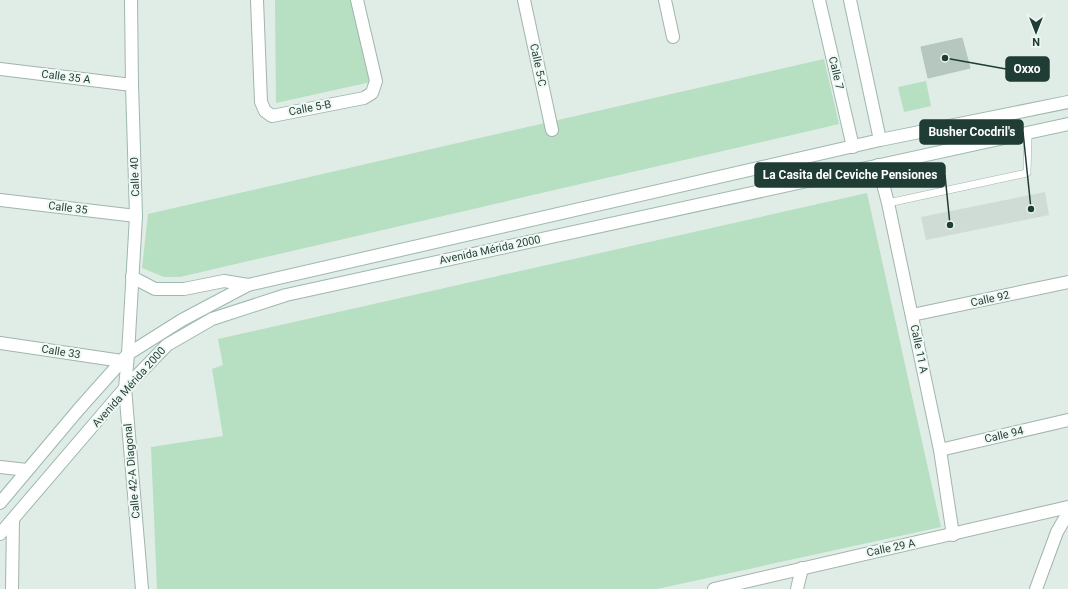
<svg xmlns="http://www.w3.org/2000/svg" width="1068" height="589" font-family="Roboto,sans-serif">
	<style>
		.built { fill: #cedcd5 }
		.green { fill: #b7dfc2 }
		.building { fill: #b5c7bf; stroke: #b2c6be }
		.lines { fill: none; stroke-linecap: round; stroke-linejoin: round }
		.lane-casing { stroke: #a2b4ad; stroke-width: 8 }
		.street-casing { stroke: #a2b4ad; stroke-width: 14 }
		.secondary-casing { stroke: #9db8af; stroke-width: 14 }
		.lane { stroke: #fff; stroke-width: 7 }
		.street { stroke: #fff; stroke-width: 12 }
		.secondary { stroke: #fff; stroke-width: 12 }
		.labels { text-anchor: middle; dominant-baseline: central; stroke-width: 4; stroke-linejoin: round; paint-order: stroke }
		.street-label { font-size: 11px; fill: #1f3d35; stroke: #f0f8f4 }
		.leader { fill: none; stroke: #1f3d35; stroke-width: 1.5 }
		.callout-dot { fill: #1f3d35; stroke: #f0f8f4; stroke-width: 1.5 }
		.callout { fill: #1f3d35; stroke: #1f3d35; stroke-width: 1.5 }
		.callout-label { font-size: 12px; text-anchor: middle; font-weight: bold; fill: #fff }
	</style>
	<rect width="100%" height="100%" fill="#e0ece6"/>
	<path class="built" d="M1045 192 1049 215 926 240 921 217Z"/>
	<g class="green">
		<path d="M275 0H353L371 82 276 103Z"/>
		<path d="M824 59 839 124 180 277H164L142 268 148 214Z"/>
		<path d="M926 81 931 106 904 112 898 87Z"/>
		<path d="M867 193 941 527 657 589H157L151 447 223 436 212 369 223 365 218 339Z"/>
	</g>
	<path class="building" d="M962 38 970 68 928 78 921 47Z"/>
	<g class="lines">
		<defs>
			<path id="lane" d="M888 203 1027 173 1028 132"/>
			<g id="street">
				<path d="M257 0 261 102 265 111 272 116 364 98 372 93 376 81 357 0"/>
				<path d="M524 0 552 130"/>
				<path d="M665 0 673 37"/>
				<path d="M0 69 132 85"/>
				<path d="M878 165 888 203 940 450 953 535"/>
				<path d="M0 200 136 216"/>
				<path d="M912 315 1068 282"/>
				<path d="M0 343 122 361"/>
				<path d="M128 354 125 388 142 589"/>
				<path d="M940 450 1068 420"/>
				<path d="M0 467 27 470"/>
				<path d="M12 589 13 519"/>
				<path d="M714 589 1068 507"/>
				<path d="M797 589 802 568"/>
				<path d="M1036 589 1057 532 1068 513"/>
			</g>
			<g id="secondary">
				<path d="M819 0 853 147"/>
				<path d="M850 0 880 140"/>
				<path d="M132 277 155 289H184L224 281 248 285"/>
				<path d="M128 354 136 216 132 85 131 0"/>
				<path d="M0 503 79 409 128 354 182 320 248 285 880 140 1068 102"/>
				<path d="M0 534 125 388 167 345 212 319 286 295 1068 124"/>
			</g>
		</defs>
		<use href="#lane" class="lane-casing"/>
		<use href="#street" class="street-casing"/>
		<use href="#secondary" class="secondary-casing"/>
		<use href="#lane" class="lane"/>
		<use href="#street" class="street"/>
		<use href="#secondary" class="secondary"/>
	</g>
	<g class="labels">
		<g class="street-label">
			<text transform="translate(538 65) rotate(78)">Calle 5-C</text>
			<text transform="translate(836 73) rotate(77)">Calle 7</text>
			<text transform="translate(66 77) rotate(7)">Calle 35 A</text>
			<text transform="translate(310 108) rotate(-11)">Calle 5-B</text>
			<text transform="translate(135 177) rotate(-92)">Calle 40</text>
			<text transform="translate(68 208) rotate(7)">Calle 35</text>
			<text transform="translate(490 250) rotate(-12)">Avenida Mérida 2000</text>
			<text transform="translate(990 299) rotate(-12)">Calle 92</text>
			<text transform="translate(919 349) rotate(78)">Calle 11 A</text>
			<text transform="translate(61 352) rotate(9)">Calle 33</text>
			<text transform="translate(129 387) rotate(-48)">Avenida Mérida 2000</text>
			<text transform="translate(1004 435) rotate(-13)">Calle 94</text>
			<text transform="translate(132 471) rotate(-95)">Calle 42-A Diagonal</text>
			<text transform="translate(891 548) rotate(-12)">Calle 29 A</text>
		</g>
	</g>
	<path class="leader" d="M945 58L1006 69M1031 209L1023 132M950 225L945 175"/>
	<g class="callout-dot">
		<circle cx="945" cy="58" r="4"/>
		<circle cx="1031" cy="209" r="4"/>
		<circle cx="950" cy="225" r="4"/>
	</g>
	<g class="callout">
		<rect x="1006" y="57" width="43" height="24" rx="4"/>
		<rect x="920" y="120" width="103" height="24" rx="4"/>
		<rect x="755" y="163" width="190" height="24" rx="4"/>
	</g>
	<g class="callout-label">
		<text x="1027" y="73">Oxxo</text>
		<text x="972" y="136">Busher Cocdril's</text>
		<text x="850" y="179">La Casita del Ceviche Pensiones</text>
	</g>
	<g transform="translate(1036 32) rotate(180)" stroke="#f0f8f4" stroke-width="3" paint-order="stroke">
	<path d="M0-3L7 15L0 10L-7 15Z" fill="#1f3d35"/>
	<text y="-6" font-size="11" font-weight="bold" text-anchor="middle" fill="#1f3d35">N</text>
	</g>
</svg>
